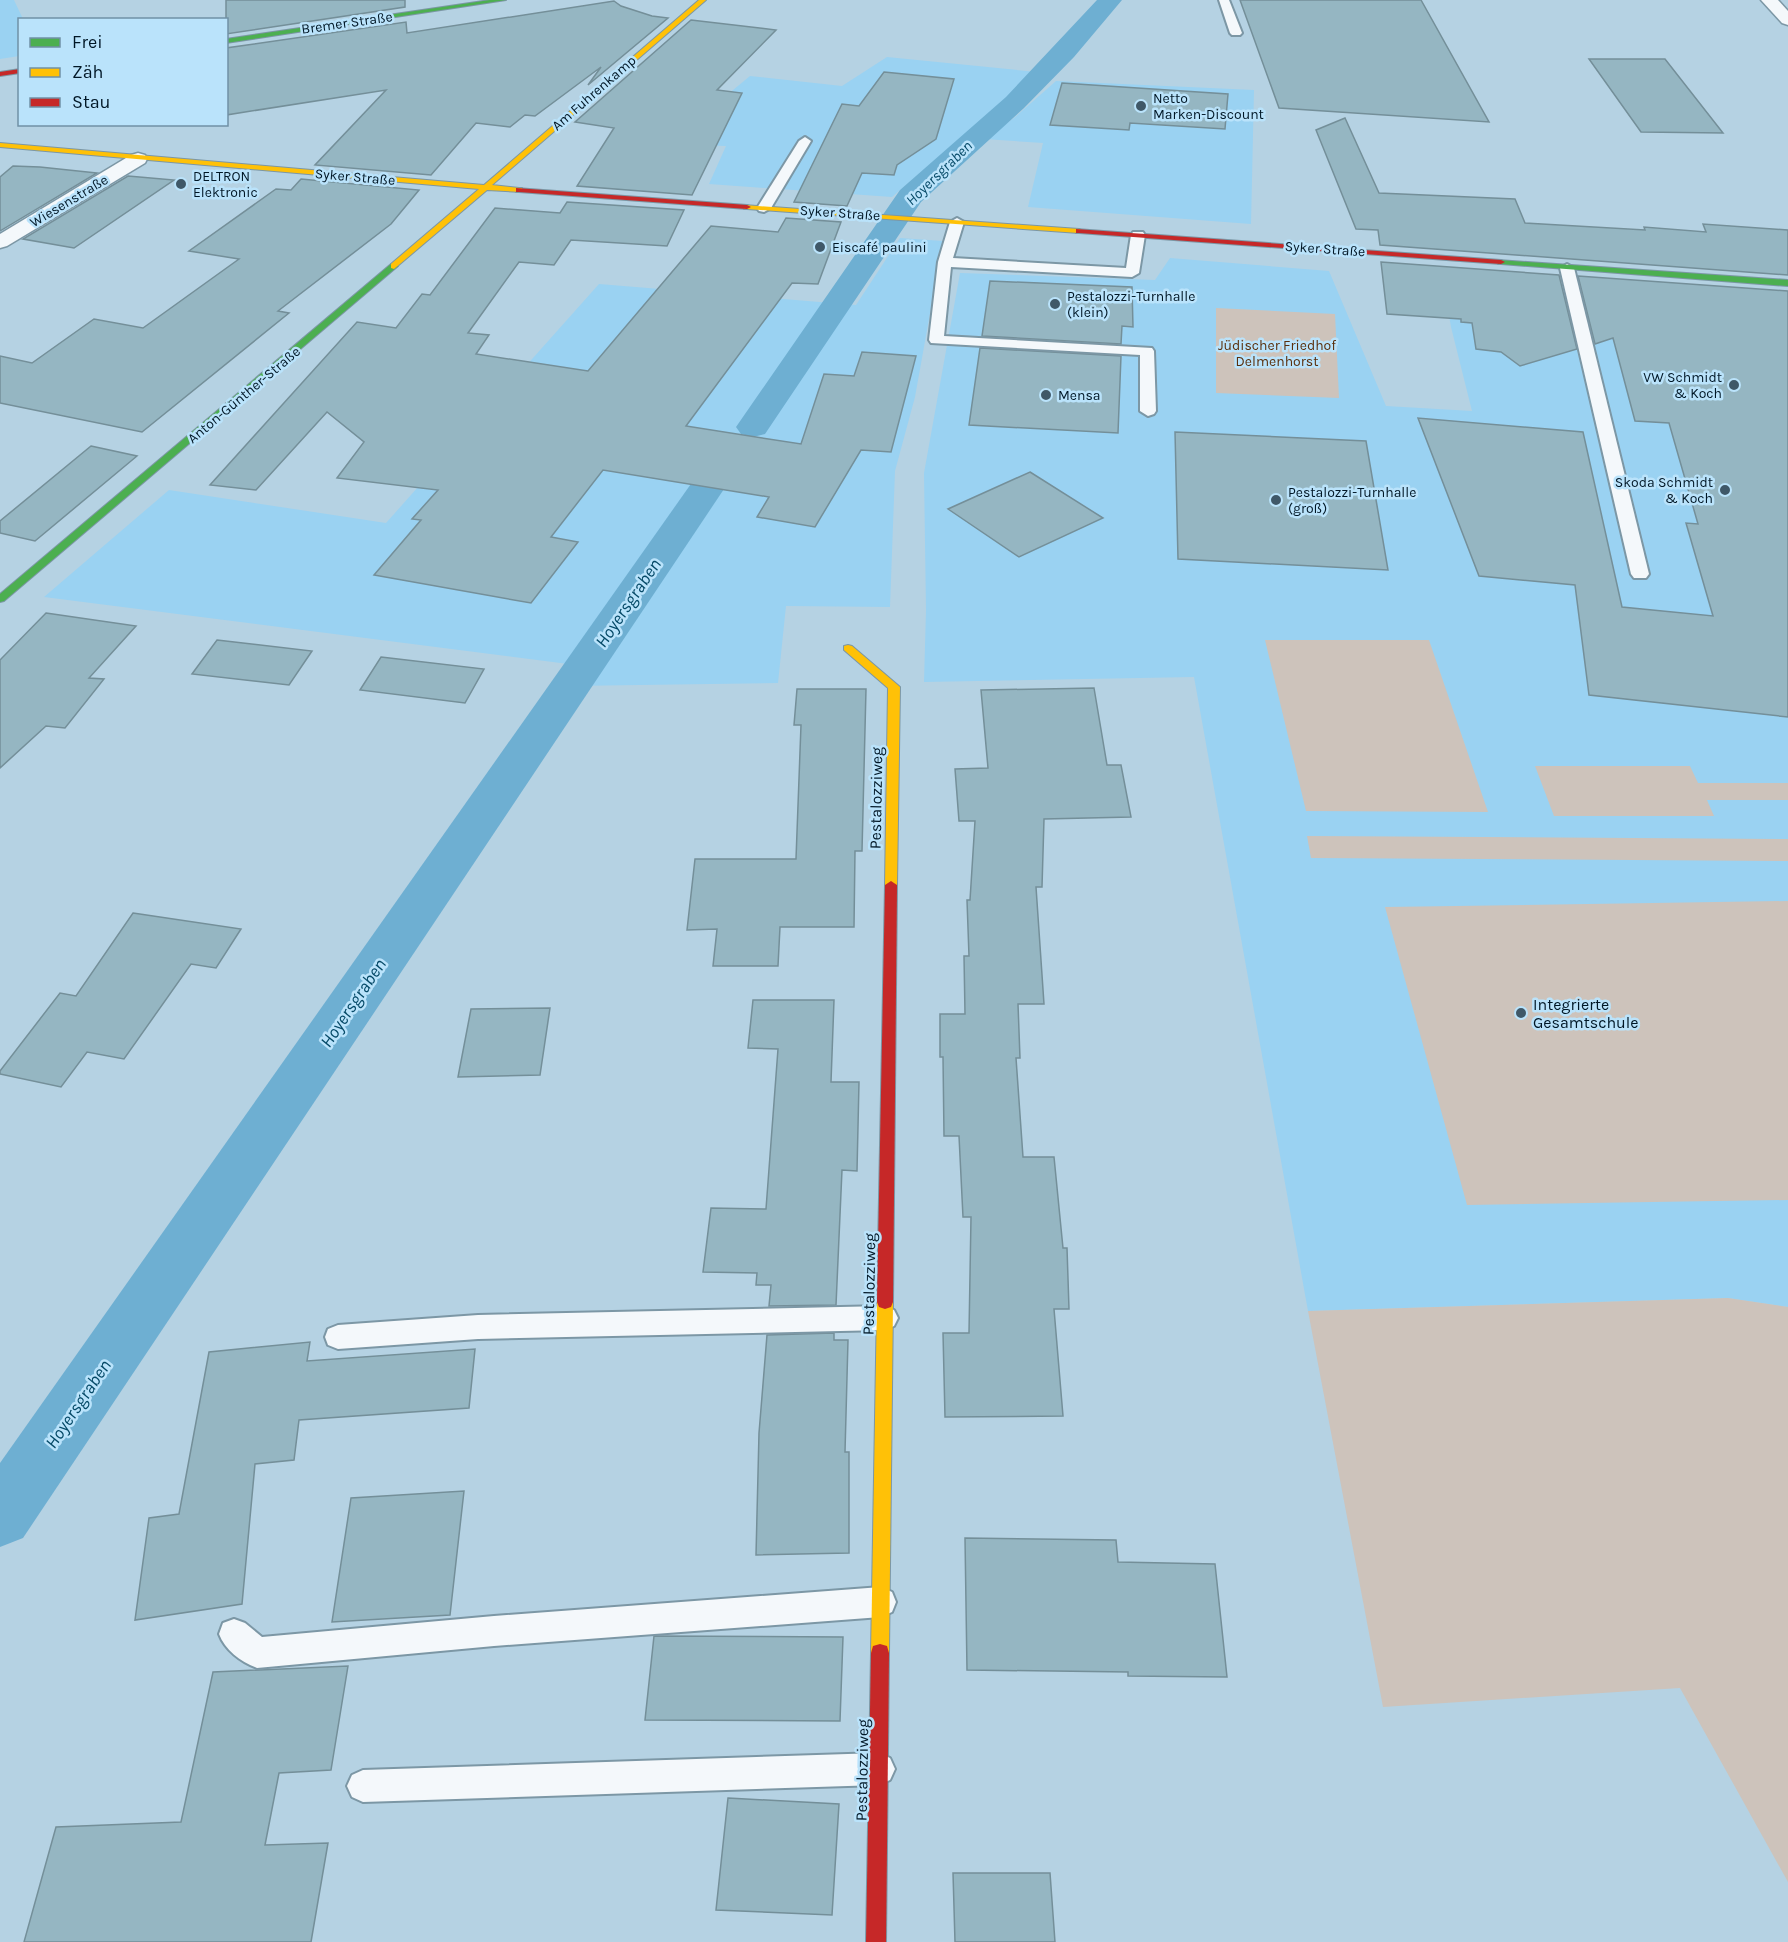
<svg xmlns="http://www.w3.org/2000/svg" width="1788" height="1942" font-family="Karla,sans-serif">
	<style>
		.built { fill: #9ad2f2 }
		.green { fill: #cdc3bb }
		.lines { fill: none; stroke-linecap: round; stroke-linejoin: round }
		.canal { fill: #6eafd2; fill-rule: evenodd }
		.building { fill: #95b6c2; stroke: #748f99; stroke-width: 1.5 }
		.lane-casing { stroke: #7c97a5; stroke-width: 4 }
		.street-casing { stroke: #7c97a5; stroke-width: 3 }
		.fast-casing { stroke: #7c97a5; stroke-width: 2 }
		.slow-casing { stroke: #7c97a5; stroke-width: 2 }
		.jam-casing { stroke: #7c97a5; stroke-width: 2 }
		.lane { fill: #f4f8fb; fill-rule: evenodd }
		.street { fill: #f4f8fb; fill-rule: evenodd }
		.fast { fill: #4caf50; fill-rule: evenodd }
		.slow { fill: #ffc107; fill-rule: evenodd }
		.jam { fill: #c62828; fill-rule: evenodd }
		.poi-dot { fill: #3f5868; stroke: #bae3fb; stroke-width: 2 }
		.labels { text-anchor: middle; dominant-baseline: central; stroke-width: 5; stroke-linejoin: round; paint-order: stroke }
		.far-street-label { font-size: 14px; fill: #001726; stroke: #bae3fb }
		.far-poi-label { font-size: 14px; fill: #001726; stroke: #bae3fb; text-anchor: start }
		.far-park-label { font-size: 14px; fill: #5a2f0c; stroke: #bae3fb }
		.far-water-label { font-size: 15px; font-style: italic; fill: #064a68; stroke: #bae3fb }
		.street-label { font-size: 16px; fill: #001726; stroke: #bae3fb }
		.poi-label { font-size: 16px; fill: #001726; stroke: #bae3fb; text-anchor: start }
		.water-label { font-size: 18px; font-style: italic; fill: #064a68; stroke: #bae3fb }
	</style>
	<rect width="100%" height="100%" fill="#b5d2e3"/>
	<g class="built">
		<path d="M0 0H14L23 19 20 20 19 56 0 59Z"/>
		<path d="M887 57 1037 72 892 197 709 184 726 146 696 145 727 95 750 76 842 86Z"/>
		<path d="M1056 81 1254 90 1251 224 1028 207 1043 143 984 139 1014 118Z"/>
		<path d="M900 238 943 241 915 397 895 471 890 607 786 606 778 683 569 686 576 665 44 597 169 490 386 523 599 284 856 305Z"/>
		<path d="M1170 258 1329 271 1386 406 1472 411 1451 327 1443 280 1788 305V1307L1728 1298 1308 1311 1194 677 924 682 926 610 924 473 960 273 1155 280Z"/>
	</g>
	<g class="green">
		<path d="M1216 308 1335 314 1339 398 1216 393Z"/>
		<path d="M1265 640H1429L1488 812 1306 811Z"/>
		<path d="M1535 766H1690L1698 783H1788V800H1707L1714 816H1554Z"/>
		<path d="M1307 836 1788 839V861L1311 858Z"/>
		<path d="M1788 901V1200L1467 1205 1385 907Z"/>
		<path d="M1728 1298 1788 1307V1882L1680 1688 1383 1707 1308 1311Z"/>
	</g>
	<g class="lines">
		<g class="canal">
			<path d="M1097 0H1122L1074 57 1024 108 921 202 765 434 753 437 741 434 736 427 900 190 1006 97Z"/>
			<path d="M706 478 719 481 724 489 23 1538 0 1547V1463L693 481Z"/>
		</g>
	</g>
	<g class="building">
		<path d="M226 0H405V7L226 34Z"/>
		<path d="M1240 0H1421L1489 122 1279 108Z"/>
		<path d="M614 1 621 6 652 16 668 18 588 85 601 67 535 116 525 115 510 127 476 123 431 175 315 165 386 90 226 115V48L406 22 407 33Z"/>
		<path d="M691 20 776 30 717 90 742 93 692 195 577 186 614 128 575 122Z"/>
		<path d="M1589 59H1665L1723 133 1641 132Z"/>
		<path d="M884 72 954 79 936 139 897 165 894 175 862 173 847 206 794 202 842 104 859 106Z"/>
		<path d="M1062 83 1228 94 1225 129 1130 123 1129 130 1050 125Z"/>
		<path d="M1345 118 1379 193 1515 199 1525 223 1645 230 1644 227 1706 232 1703 224 1788 230V275L1380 245 1378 230 1356 229 1316 130Z"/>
		<path d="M13 166 40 167 97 173 0 231V177Z"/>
		<path d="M128 176 174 180 74 248 23 239Z"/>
		<path d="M301 179 419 190 391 224 278 311 289 313 142 432 0 403V356L32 363 94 319 143 328 239 259 189 251 276 189 291 190Z"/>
		<path d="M567 202 684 210 667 246 571 240 554 265 519 262 468 333 489 335 476 354 588 371 711 226 778 232 786 218 841 222 818 284 792 283 686 426 801 444 824 374 854 376 862 352 916 356 891 452 861 450 815 527 757 517 769 497 603 470 551 537 578 542 531 603 374 575 421 520 412 519 438 490 337 478 364 442 327 412 256 490 210 485 357 322 396 328 422 294 430 295 495 208 560 213Z"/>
		<path d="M1381 262 1559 275 1577 349 1520 366 1501 352 1476 349 1472 323 1461 322V319L1387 314Z"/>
		<path d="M1578 276 1788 291V717L1589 695 1575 585 1479 576 1418 418 1583 432 1622 607 1713 616 1686 523 1698 524 1669 423 1635 421 1613 338 1595 344Z"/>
		<path d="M990 281 1132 287 1133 327 1122 326 1121 344 982 336Z"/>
		<path d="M980 348 1121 356 1118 433 969 425Z"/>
		<path d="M1175 432 1366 441 1388 570 1178 559Z"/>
		<path d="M91 446 137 456 35 541 0 533V521Z"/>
		<path d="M1030 472 1103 518 1019 557 948 509Z"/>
		<path d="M46 613 136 626 89 678 104 679 65 728 46 726 0 768V660Z"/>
		<path d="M217 640 312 651 289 685 192 674Z"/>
		<path d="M381 657 484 669 465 703 360 690Z"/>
		<path d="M1094 688 1107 765H1121L1131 817 1044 819 1042 887H1036L1044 1004H1018L1020 1058H1016L1023 1157H1054L1063 1248H1067L1069 1309H1054L1063 1416 945 1417 943 1333H969L971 1217H963L959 1136H944L943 1057H940V1014H965L964 956H969L967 900H970L975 821H959L955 769 988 768 981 690Z"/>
		<path d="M797 689H866L862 851H855L854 927H780L778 966H713L717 929 687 930 695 859H796L801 725H794Z"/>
		<path d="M133 913 241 929 216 968 191 964 124 1059 87 1052 61 1087 0 1074V1071L60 993 76 996Z"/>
		<path d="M753 1000H834L831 1082H859L857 1171 842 1170 836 1305 769 1306 771 1285H756L757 1273 703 1272 711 1208 766 1209 778 1049 748 1048Z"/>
		<path d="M550 1008 540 1075 458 1077 471 1009Z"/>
		<path d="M834 1333V1340H848L845 1452H849V1553L756 1555 759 1433 767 1335Z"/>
		<path d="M310 1342 307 1361 475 1349 469 1408 299 1420 294 1460 255 1464 242 1604 135 1620 149 1518 179 1514 209 1352Z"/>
		<path d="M464 1491 450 1615 332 1622 351 1498Z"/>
		<path d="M965 1538 1116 1540 1118 1562 1215 1564 1227 1677 1128 1676V1672L967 1670Z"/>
		<path d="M654 1636 843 1637 840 1721 645 1720Z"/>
		<path d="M348 1666 331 1770 279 1773 265 1845 328 1843 311 1942H24L56 1827 181 1822 213 1672Z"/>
		<path d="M728 1798 839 1804 832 1915 716 1910Z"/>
		<path d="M953 1873H1050L1055 1942H955Z"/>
	</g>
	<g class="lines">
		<defs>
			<g id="lane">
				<path d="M1219 0H1229L1242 33 1240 35H1232L1230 33Z"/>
				<path d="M805 137 811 141 771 208 764 212 759 211 757 208 799 141Z"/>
				<path d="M957 218 964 222 953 258 1126 268 1131 235 1133 232H1143L1145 235 1139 273 1132 277 951 267 944 336 1152 348 1154 351 1156 411 1154 414 1148 416 1140 411V355L931 343 929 340 938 262 950 222Z"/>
				<path d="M1567 264 1574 268 1649 574 1646 578H1634L1631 574 1560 268Z"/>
				<path d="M885 1306 894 1310 898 1318 894 1326 885 1330 478 1339 338 1349 328 1345 325 1337 328 1329 338 1325 478 1315Z"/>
				<path d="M881 1587 892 1592 896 1602 892 1612 881 1617 494 1646 257 1668C241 1662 225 1650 219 1634L223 1623 234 1619 245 1623 262 1637 494 1616Z"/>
				<path d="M879 1753 890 1758 895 1769 890 1780 879 1785 363 1802 352 1797 347 1786 352 1775 363 1770Z"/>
			</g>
			<g id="street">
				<path d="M1761 0H1778L1788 11V25L1782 23Z"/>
				<path d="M138 153 145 155 147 159 145 163 7 246 0 248V234L131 155Z"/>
			</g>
			<g id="fast">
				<path d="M490 0H506L226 43V39Z"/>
				<path d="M1498 260 1788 280V286L1501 264H1498Z"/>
				<path d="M391 264 398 266 4 601 0 602V594Z"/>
			</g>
			<g id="slow">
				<path d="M699 0H706L492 185 519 188H522V192L487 190 394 269 391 268V264L479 189 0 147V143L484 185Z"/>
				<path d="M744 205 1079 229 1083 231 1079 233 747 209H744Z"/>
				<path d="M848 645 852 646 900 687 897 885 891 889 885 885 888 688 844 650V646Z"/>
				<path d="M885 1295 891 1297 893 1302 889 1653 887 1660 880 1662 873 1660 871 1653 877 1302 879 1297Z"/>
			</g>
			<g id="jam">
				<path d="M20 69V73L0 76V72Z"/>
				<path d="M516 188 747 205 751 207 747 209 519 192H516Z"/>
				<path d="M1076 229 1501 260 1505 262 1501 264 1079 233H1076Z"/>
				<path d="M891 881 897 885 893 1302 891 1307 885 1309 879 1307 877 1302 885 885Z"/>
				<path d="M880 1644 887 1646 889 1653 886 1942H866L871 1653 873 1646Z"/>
			</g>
		</defs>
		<use href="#lane" class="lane-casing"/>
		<use href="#street" class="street-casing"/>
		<use href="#fast" class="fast-casing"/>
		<use href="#slow" class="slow-casing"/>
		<use href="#jam" class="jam-casing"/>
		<use href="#lane" class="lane"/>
		<use href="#street" class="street"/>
		<use href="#fast" class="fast"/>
		<use href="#slow" class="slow"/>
		<use href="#jam" class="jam"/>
	</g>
	<g class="poi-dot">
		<circle cx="1141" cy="106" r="6"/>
		<circle cx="181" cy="184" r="6"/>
		<circle cx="820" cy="247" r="6"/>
		<circle cx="1055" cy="304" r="6"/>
		<circle cx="1734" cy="385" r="6"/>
		<circle cx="1046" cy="395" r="6"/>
		<circle cx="1725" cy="490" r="6"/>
		<circle cx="1276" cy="500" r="6"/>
		<circle cx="1521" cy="1013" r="6"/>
	</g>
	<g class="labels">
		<g class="far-street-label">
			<text transform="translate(347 23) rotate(-8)">Bremer Straße</text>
			<text transform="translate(594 93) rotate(-41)">Am Fuhrenkamp</text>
			<text transform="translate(355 177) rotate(5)">Syker Straße</text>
			<text transform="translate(69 201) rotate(-31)">Wiesenstraße</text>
			<text transform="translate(840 213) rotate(4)">Syker Straße</text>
			<text transform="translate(1325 249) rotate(4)">Syker Straße</text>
			<text transform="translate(244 395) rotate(-40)">Anton-Günther-Straße</text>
		</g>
		<g class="far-poi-label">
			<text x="1153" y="98">Netto<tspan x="1153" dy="16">Marken-Discount</tspan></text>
			<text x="193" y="176">DELTRON<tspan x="193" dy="16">Elektronic</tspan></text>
			<text x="832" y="247">Eiscafé paulini</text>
			<text x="1067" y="296">Pestalozzi-Turnhalle<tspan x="1067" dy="16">(klein)</tspan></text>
			<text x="1722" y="377" text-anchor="end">VW Schmidt<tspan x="1722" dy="16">&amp; Koch</tspan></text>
			<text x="1058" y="395">Mensa</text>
			<text x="1713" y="482" text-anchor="end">Skoda Schmidt<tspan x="1713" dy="16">&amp; Koch</tspan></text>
			<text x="1288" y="492">Pestalozzi-Turnhalle<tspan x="1288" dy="16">(groß)</tspan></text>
		</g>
		<g class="far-park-label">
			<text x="1277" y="345">Jüdischer Friedhof<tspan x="1277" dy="16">Delmenhorst</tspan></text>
		</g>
		<g class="far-water-label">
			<text transform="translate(939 173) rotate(-44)">Hoyersgraben</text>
		</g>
		<g class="street-label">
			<text transform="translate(876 798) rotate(-89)">Pestalozziweg</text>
			<text transform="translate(869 1284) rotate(-89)">Pestalozziweg</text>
			<text transform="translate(862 1770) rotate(-89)">Pestalozziweg</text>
		</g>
		<g class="poi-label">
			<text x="1533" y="1004">Integrierte<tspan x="1533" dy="18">Gesamtschule</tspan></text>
		</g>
		<g class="water-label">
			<text transform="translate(628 603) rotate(-56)">Hoyersgraben</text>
			<text transform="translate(353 1003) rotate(-56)">Hoyersgraben</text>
			<text transform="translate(78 1404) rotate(-56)">Hoyersgraben</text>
		</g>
	</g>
	<rect x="18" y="18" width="210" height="108" fill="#bae3fb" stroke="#7091a6" stroke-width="1.5"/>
	<rect x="30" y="38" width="30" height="9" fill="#4caf50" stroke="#7091a6" stroke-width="1.5"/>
	<text x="72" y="48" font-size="18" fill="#001726">Frei</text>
	<rect x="30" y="68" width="30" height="9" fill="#ffc107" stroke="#7091a6" stroke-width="1.5"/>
	<text x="72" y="78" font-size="18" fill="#001726">Zäh</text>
	<rect x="30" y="98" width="30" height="9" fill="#c62828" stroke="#7091a6" stroke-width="1.5"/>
	<text x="72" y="108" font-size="18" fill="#001726">Stau</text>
</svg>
